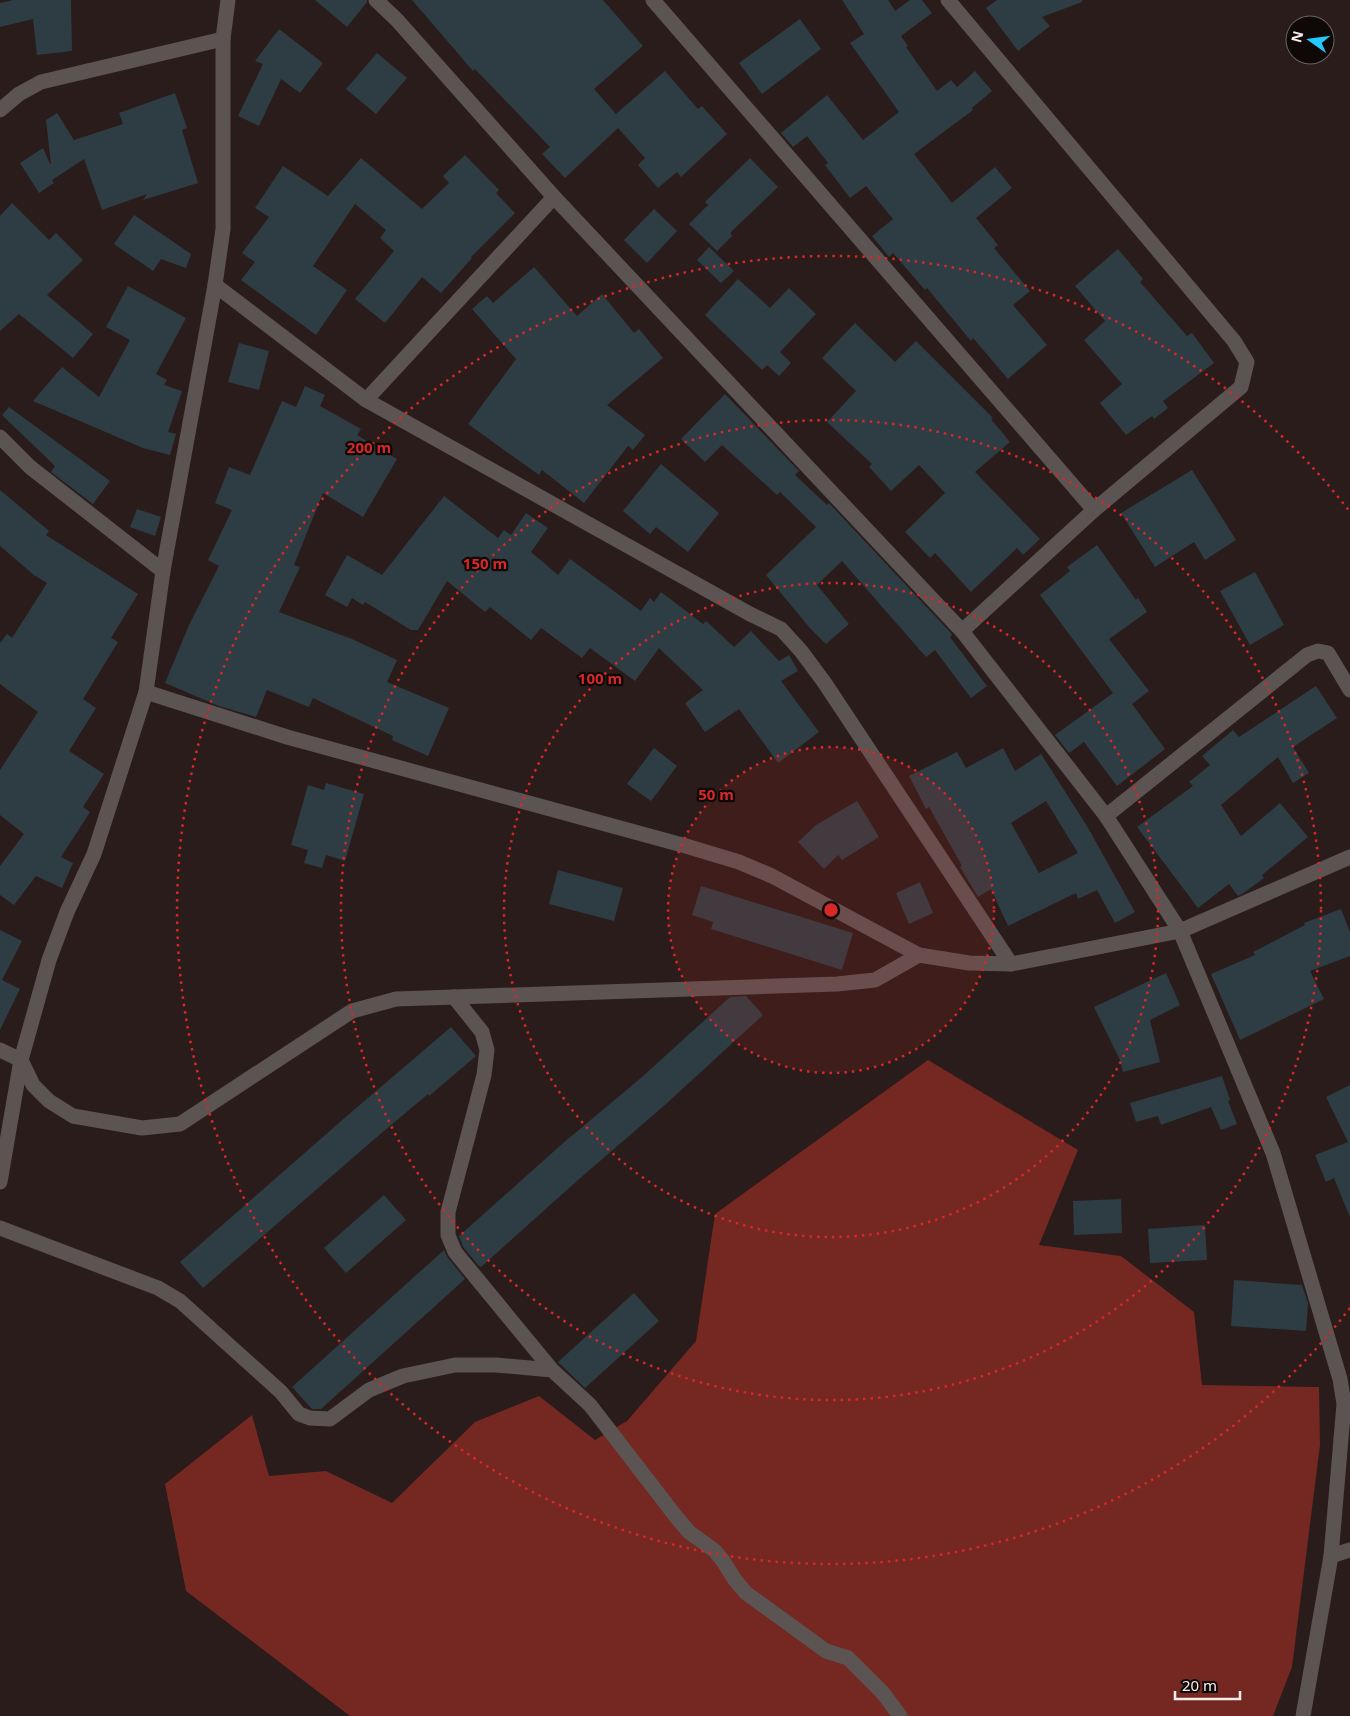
<svg xmlns="http://www.w3.org/2000/svg" width="1350" height="1716" font-family="'Noto Sans',sans-serif">
	<style>
		.green { fill: #742821 }
		.building { fill: #2e3d43; fill-rule: evenodd }
		.lines { fill: none; stroke-linecap: round; stroke-linejoin: round }
		.street { stroke: #5b5452; stroke-width: 15 }
		.ring { fill: none; stroke: #d62828; stroke-width: 2.5; stroke-dasharray: 2.5 5 }
		.centre { fill: #d62828; stroke: #0e0807; stroke-width: 2.5 }
		.ring-label { font-size: 15px; text-anchor: middle; font-weight: bold; fill: #d62828; stroke: #0e0807; stroke-width: 4.5; stroke-linejoin: round; paint-order: stroke }
	</style>
	<rect width="100%" height="100%" fill="#291c1a"/>
	<path class="green" d="M928 1060 1078 1150 1039 1245 1121 1256 1194 1312 1202 1385 1319 1387 1320 1445 1292 1667 1273 1716H350L186 1591 165 1484 252 1415 269 1476 326 1471 392 1503 475 1422 539 1396 595 1440 627 1421 696 1341 715 1214Z"/>
	<g class="building">
		<path d="M13 0H71L72 51 37 55 33 19 0 27V3Z"/>
		<path d="M315 0H367V2L347 27Z"/>
		<path d="M412 0H603L643 46 594 89 616 114 665 71 698 109 702 106 727 134 681 177 677 172 658 188 638 165 645 158 618 128 565 178 542 154 550 147 475 69 473 71Z"/>
		<path d="M842 0H888L895 11 910 0H922L932 13 901 36 908 46 906 47 937 91 951 80 957 87 975 71 992 91 972 108 973 110 914 154 952 203 995 167 1012 188 976 218 998 245 994 248 1030 291 1013 305 1047 345 1008 379 973 338 971 341 927 288 925 290 893 253 889 257 872 236 893 219 866 186 850 198 825 165 828 163 807 136 793 147 781 133 827 95 863 140 899 112 850 43 864 34Z"/>
		<path d="M997 0H1082V2L1042 17 1050 26 1018 51 986 8Z"/>
		<path d="M800 19 821 49 762 94 739 63Z"/>
		<path d="M279 29 323 63 300 93 281 79 259 126 238 116 263 64 255 61Z"/>
		<path d="M377 53 407 78 376 114 346 89Z"/>
		<path d="M175 93 187 128 182 130 198 183 143 200 147 194 102 210 84 159 52 180 54 183 39 193 20 163 43 148 50 164H51L46 120 57 113 74 140 123 124 119 113Z"/>
		<path d="M465 155 499 190 496 193 515 213 471 257 472 258 441 293 422 277 385 323 355 299 394 251 380 238 386 230 355 204 313 266 347 290 316 335 241 280 255 262 242 253 269 217 255 208 283 166 328 196 361 158 422 209 449 183 443 176Z"/>
		<path d="M750 158 778 187 730 233 732 236 717 251 689 224 708 205 705 202Z"/>
		<path d="M12 203 49 240 56 233 83 260 47 295 93 334 73 358 19 314 0 331V216Z"/>
		<path d="M654 209 677 231 647 263 624 240Z"/>
		<path d="M134 215 191 254 186 268 161 259 153 271 114 244Z"/>
		<path d="M709 247 734 271 721 283 697 260Z"/>
		<path d="M1118 249 1143 279 1140 282 1187 336 1192 333 1214 363 1163 401 1168 408 1154 419 1152 416 1126 435 1100 403 1122 384 1084 340 1105 321 1075 286Z"/>
		<path d="M534 267 577 316 602 294 634 333 639 329 663 358 607 405 645 435 633 450 628 446 584 503 542 470 539 475 468 424 516 359 472 309 487 296 493 303Z"/>
		<path d="M738 279 770 308 789 288 816 314 780 352 791 363 779 376 767 365 762 370 705 315Z"/>
		<path d="M128 286 186 318 156 374 167 380 164 385 182 391 168 432 176 434 170 455 143 448 33 401 62 367 99 397 130 340 106 327Z"/>
		<path d="M855 323 895 362 916 341 993 418 991 419 1010 442 975 472 1040 539 1023 555 1017 548 971 592 935 553 930 558 905 532 945 493 919 465 891 491 869 467 872 464 827 422 856 391 822 358Z"/>
		<path d="M239 343 269 351 259 390 228 382Z"/>
		<path d="M305 386 325 395 320 406 361 429 357 435 397 459 363 517 323 493 294 565 300 567 279 612 352 639 397 660 387 682 449 708 428 756 392 740 393 736 313 698 309 707 267 690 256 717 219 706 165 683 189 625 219 566 208 560 232 510 215 503 229 467 250 475 282 401 296 407Z"/>
		<path d="M725 394 799 471 795 475 827 505 829 503 951 633 952 635 950 637 987 686 971 698 935 650 926 657 842 561 817 585 849 624 826 644 809 627 766 575 816 527 780 492 777 495 722 445 705 462 681 439Z"/>
		<path d="M9 407 110 481 93 504 51 472 55 466 2 415Z"/>
		<path d="M661 464 719 513 688 552 656 527 650 534 623 511Z"/>
		<path d="M1192 470 1236 540 1205 560 1194 542 1155 567 1121 513Z"/>
		<path d="M0 490 49 531 46 535 138 594 111 638 118 642 83 699 96 708 69 751 104 774 83 807 90 812 61 857 73 863 62 888 36 876 14 905 0 895V866L24 834 0 815V770L38 712 0 684V643L7 634 12 638 47 583 34 575 0 546Z"/>
		<path d="M444 496 498 538 504 530 511 535 526 513 548 528 531 552 558 575 570 559 641 611 650 598 654 602 661 592 703 624 706 621 734 647 751 631 779 661 789 655 798 671 781 681 819 732 778 763 739 709 705 732 685 703 703 690 659 648 635 681 590 648 582 658 541 628 531 640 490 607 485 612 447 581 418 630H411L365 602 363 605 352 598 347 607 325 595 347 555 382 575Z"/>
		<path d="M137 509 161 517 155 536 130 527Z"/>
		<path d="M1097 545 1136 600 1138 598 1147 612 1109 639 1149 691 1132 704 1165 749 1117 786 1084 742 1069 753 1055 735 1113 693 1040 595 1070 571 1067 567Z"/>
		<path d="M1255 572 1284 625 1250 645 1220 591Z"/>
		<path d="M1316 686 1337 718 1293 747 1309 773 1293 783 1278 757 1221 805 1241 836 1280 803 1308 837 1262 875 1264 878 1245 892 1238 896 1229 884 1198 908 1137 827 1193 786 1189 782 1210 765 1202 756 1233 730 1239 737Z"/>
		<path d="M654 748 677 766 651 801 627 784Z"/>
		<path d="M1003 748 1015 771 1041 754 1087 826 1135 912 1115 923 1097 890 1078 899 1076 893 1008 926 991 889 978 897 960 867 962 866 929 807 926 809 909 776 957 752 966 768ZM1046 801 1078 853 1039 873 1011 823Z"/>
		<path d="M326 783 364 794 345 861 326 855 322 868 304 863 308 850 291 845 308 785 324 790Z"/>
		<path d="M857 801 879 837 842 860 838 855 824 869 798 842 816 825Z"/>
		<path d="M558 870 623 888 614 921 549 904Z"/>
		<path d="M920 882 933 913 909 924 896 893Z"/>
		<path d="M701 886 853 933 842 970 711 929 713 922 692 915Z"/>
		<path d="M1341 909 1350 932V956L1310 971 1324 999 1240 1040 1211 974 1255 955 1253 952 1305 925 1304 923Z"/>
		<path d="M0 930 22 941 2 980 20 989 0 1030Z"/>
		<path d="M1166 973 1180 1005 1150 1020 1160 1062 1123 1072 1120 1060 1094 1007Z"/>
		<path d="M746 996 763 1015 666 1104 578 1180 481 1267 479 1266 463 1247 459 1236 562 1144 642 1077 730 997Z"/>
		<path d="M451 1027 476 1056 429 1096 428 1094 371 1142 203 1288 180 1262 348 1115Z"/>
		<path d="M1222 1076 1230 1100 1228 1101 1237 1124 1221 1130 1211 1107 1161 1125 1158 1116 1136 1122 1130 1103Z"/>
		<path d="M1350 1085V1215H1349L1334 1178 1326 1182 1315 1155 1348 1142 1326 1097Z"/>
		<path d="M384 1195 406 1220 346 1273 324 1248Z"/>
		<path d="M1121 1199 1122 1233 1074 1235 1073 1201Z"/>
		<path d="M1205 1225 1207 1260 1150 1263 1148 1229Z"/>
		<path d="M444 1250 448 1258 465 1279 321 1409H312L292 1387Z"/>
		<path d="M1234 1280 1302 1285 1308 1303 1306 1331 1231 1326Z"/>
		<path d="M634 1293 659 1321 585 1388 558 1362Z"/>
	</g>
	<g class="lines">
		<g class="street">
			<path d="M376 0 397 20 554 197 962 631 1106 816 1180 931 1273 1153 1340 1379 1344 1404 1331 1556 1303 1716"/>
			<path d="M653 0 1094 510"/>
			<path d="M948 0 1234 341 1247 362 1241 387 1094 510 962 631"/>
			<path d="M0 110 19 94 41 82 223 39"/>
			<path d="M215 285 366 400 750 614 781 629 801 651 824 682 1011 964"/>
			<path d="M366 400 554 197"/>
			<path d="M0 437 30 467 163 571"/>
			<path d="M146 692 287 737 686 846 739 862 772 876 919 955 969 963 1011 964 1180 931 1350 857"/>
			<path d="M1106 816 1307 655 1318 651 1328 653 1350 690"/>
			<path d="M454 997 482 1032 487 1050 484 1075 448 1212V1235L455 1252 552 1370 590 1405 677 1518 689 1532 715 1551 723 1561 735 1580 746 1593 826 1651 848 1658 883 1693 900 1716"/>
			<path d="M0 1050 21 1060 33 1085 49 1101 73 1116 142 1128 180 1124 352 1011 396 999 837 984 875 980 919 955"/>
			<path d="M0 1182 21 1060 49 960 67 912 94 854 146 692 163 571 215 285 223 229V39L228 0"/>
			<path d="M0 1228 158 1288 180 1301 281 1392 299 1414 310 1418 330 1419 369 1390 403 1376 455 1365H496L552 1370"/>
			<path d="M1331 1556 1350 1550"/>
		</g>
	</g>
	<circle cx="831" cy="910" r="163" fill="#d62828" fill-opacity=".12"/>
	<g class="ring">
		<circle cx="831" cy="910" r="163"/>
		<circle cx="831" cy="910" r="327"/>
		<circle cx="831" cy="910" r="490"/>
		<path d="M1350 1308A654 654 0 1 1 1350 512"/>
	</g>
	<circle cx="831" cy="910" r="8" class="centre"/>
	<g class="ring-label">
		<text x="369" y="453">200 m</text>
		<text x="485" y="569">150 m</text>
		<text x="600" y="684">100 m</text>
		<text x="716" y="800">50 m</text>
	</g>
	<g transform="translate(1310 40) rotate(284)"><circle r="24" fill="#0e0807" stroke="#6b6463"/>
	<path d="M0-4L9 19L0 12L-9 19Z" fill="#22c9fe"/>
	<text y="-8" font-size="14" font-weight="bold" text-anchor="middle" fill="#f7edec">N</text>
	</g>
	<path d="M1175 1691v8h65v-8" fill="none" stroke="#f7edec" stroke-width="2.5"/>
	<text x="1182" y="1691" font-size="15" fill="#f7edec" stroke="#0e0807" stroke-width="4" paint-order="stroke">20 m</text>
</svg>
